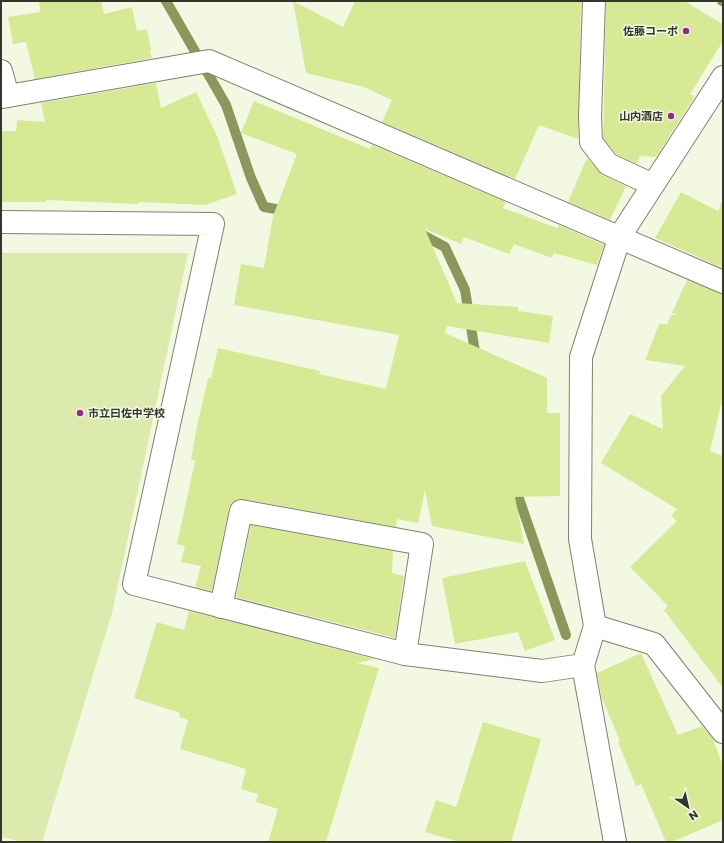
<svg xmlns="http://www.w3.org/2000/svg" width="724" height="843" font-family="Poppins,'Noto Sans JP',sans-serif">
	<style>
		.green { fill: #ddeaae }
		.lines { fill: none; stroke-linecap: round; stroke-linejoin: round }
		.stream { stroke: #8b975b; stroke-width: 10 }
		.building { fill: #d8e996 }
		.minor-casing { stroke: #7e826f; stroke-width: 24 }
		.minor { stroke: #fff; stroke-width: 22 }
		.poi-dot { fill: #902a8f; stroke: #f3f8e3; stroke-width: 1.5 }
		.labels { text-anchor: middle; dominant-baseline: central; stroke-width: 3; stroke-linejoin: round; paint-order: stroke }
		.poi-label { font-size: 11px; font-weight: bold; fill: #34362e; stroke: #f3f8e3; text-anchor: end }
	</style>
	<rect width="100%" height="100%" fill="#f3f8e3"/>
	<path class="green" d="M1 253H188L112 613 42 842H22L1 837Z"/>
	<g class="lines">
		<g class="stream">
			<path d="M166 1 226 105 251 178 264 207 288 211"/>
			<path d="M722 1H723"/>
			<path d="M419 233 445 247 465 290 476 358"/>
			<path d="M514 484 566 635"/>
		</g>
	</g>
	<g class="building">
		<path d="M39 1H101L104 14 132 7 137 31 147 29 151 49 150 52 152 58 35 79 26 42 13 44 8 17 40 12Z"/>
		<path d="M293 1 343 27 355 1H581L578 139 539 125 515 179 382 122 392 100 364 87 306 73Z"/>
		<path d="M606 1H684L723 24V41L690 94 695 96 656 157 640 156 637 164 616 154 603 138Z"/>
		<path d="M156 83 161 108 196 92 217 136 237 194 205 205 139 202 138 204 46 200V202H1V131H16L17 120 45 122 41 103Z"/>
		<path d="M254 101 370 149 372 145 506 202 503 208 557 228 558 225 604 245 597 265 554 253 552 258 514 244 509 254 464 237 461 244 425 229 457 303 518 307V311L553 316 549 343 447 326 445 333 547 378V413H560V496L515 497 524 544 432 526 425 490 418 523 397 519 396 527 243 499H237L232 502 229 508 212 591 195 587 201 566 181 562 185 546 177 544 195 461 191 460 197 426 208 378H211L218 348 320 371 319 374 386 389 399 335 234 305 241 264 264 268 273 216 297 154 241 133Z"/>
		<path d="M587 158 602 175 626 186 610 220 568 202Z"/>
		<path d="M681 192 718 211 723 199V268L655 238Z"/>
		<path d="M687 280 723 294V396L710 451 723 456V688L664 610 668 606 630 567 677 521 671 516 677 509 601 463 630 414 663 429 661 396 685 366 645 360 659 324H667L671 315H679L672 313Z"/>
		<path d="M251 525 393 551 392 573 404 576 395 638 236 597Z"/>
		<path d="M525 561 555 640 525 651 518 632 455 644 442 578Z"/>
		<path d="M189 611 375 659 357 663 379 668 326 842H268L278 809 256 802 258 794 241 789 246 769 180 749 188 720 179 717 180 713 134 698 157 622 184 630Z"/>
		<path d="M641 653 678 735 702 726 713 739 723 766V820L672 842H666L641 784 636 786 618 742 620 741 602 698 597 673Z"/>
		<path d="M483 722 541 739 511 842H459L425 832 436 800 456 807Z"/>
	</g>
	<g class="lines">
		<defs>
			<g id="minor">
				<path d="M594 1 590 116 591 142 608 164 653 185"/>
				<path d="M1 71 8 96 1 97"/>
				<path d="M8 96 209 61 723 282"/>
				<path d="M1 222 213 224 134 584 405 654 542 671 583 665"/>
				<path d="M221 607 241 511 422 544 405 654"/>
				<path d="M595 626 654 644 723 732"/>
				<path d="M615 842 583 665 595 626 580 539 581 357 620 236 723 77"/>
			</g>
		</defs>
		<use href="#minor" class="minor-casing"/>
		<use href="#minor" class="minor"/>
	</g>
	<g class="poi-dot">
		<circle cx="686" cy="31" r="4"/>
		<circle cx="671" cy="116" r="4"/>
		<circle cx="80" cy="413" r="4"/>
	</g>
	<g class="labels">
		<g class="poi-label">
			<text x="678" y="31">佐藤コーポ</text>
			<text x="663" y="116">山内酒店</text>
			<text x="88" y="413" text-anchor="start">市立曰佐中学校</text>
		</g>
	</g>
	<rect width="724" height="843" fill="none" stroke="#34362e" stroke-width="4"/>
	<g transform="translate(688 807) rotate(146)" stroke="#f3f8e3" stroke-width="3" paint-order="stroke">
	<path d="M0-3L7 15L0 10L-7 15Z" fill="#34362e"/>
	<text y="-6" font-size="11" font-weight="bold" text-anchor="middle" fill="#34362e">N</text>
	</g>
</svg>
